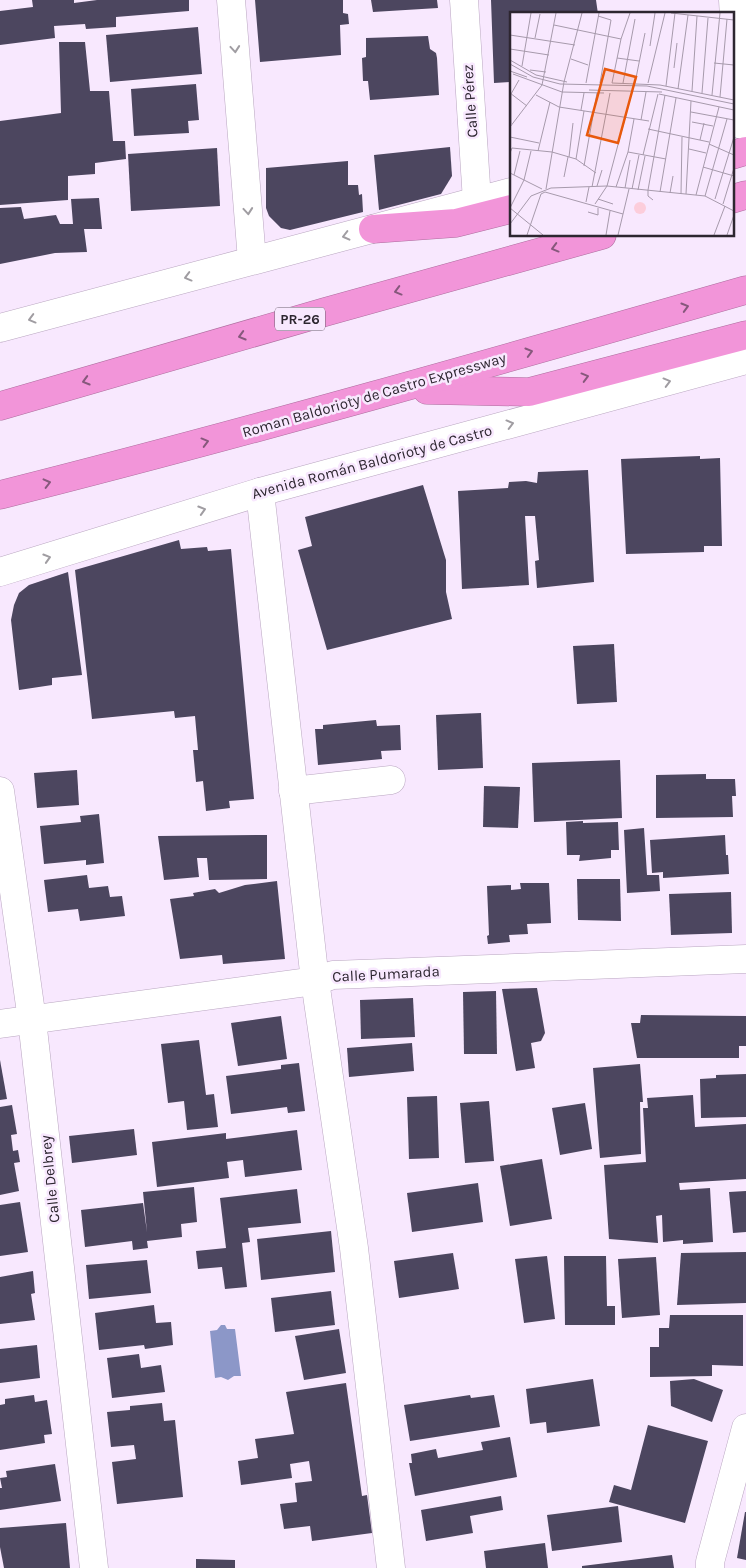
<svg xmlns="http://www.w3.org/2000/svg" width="746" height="1568" font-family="Karla,sans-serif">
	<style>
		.water { fill: #8c97c8 }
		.building { fill: #4c465f }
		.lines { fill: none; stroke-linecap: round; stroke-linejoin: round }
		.minor-casing { stroke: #b9a6c0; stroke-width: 29 }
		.highway-casing { stroke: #ad6e9e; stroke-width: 29 }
		.minor { stroke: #fff; stroke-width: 28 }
		.highway { stroke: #f295d9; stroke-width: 28 }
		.oneway { stroke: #a09da2 }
		.oneway2 { stroke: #86587c }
		.labels { text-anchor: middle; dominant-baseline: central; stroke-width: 5; stroke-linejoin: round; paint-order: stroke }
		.shield { fill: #f8e8fe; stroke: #6a606e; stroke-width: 1 }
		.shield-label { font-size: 14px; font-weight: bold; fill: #2d2630 }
		.street-label { font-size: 15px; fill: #2d2630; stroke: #f8e8fe }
		.inset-road { fill: none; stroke: #a79aac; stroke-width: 1 }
		.view { fill: #e8590c; fill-opacity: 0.15; stroke: #e8590c; stroke-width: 2.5 }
		.inset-edge { fill: none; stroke: #2d2630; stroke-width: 2.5 }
	</style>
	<rect width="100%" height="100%" fill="#f8e8fe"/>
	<path class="water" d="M221 1325H225L227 1329H235L241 1376H234L228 1380 221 1377 215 1378 210 1331 217 1330Z"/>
	<g class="building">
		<path d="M32 0H74V3L97 0H189V11L116 17V27L86 29 85 24 54 26 55 38 0 45V11L33 7Z"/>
		<path d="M255 0H343V13L348 14 349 24 340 25 341 55 260 62Z"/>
		<path d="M371 0H437L438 8 373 12Z"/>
		<path d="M491 0H596L598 14H511V82L494 83Z"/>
		<path d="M198 27 202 74 110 82 106 35Z"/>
		<path d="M428 36 430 49 436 53 437 58 439 95 370 100 368 81H363L362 58 366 57V38Z"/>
		<path d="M59 42H85L90 91H109L113 141H125L126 159 95 163V174L68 176V200L0 205V121L61 113Z"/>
		<path d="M196 84 199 120 188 121 189 133 134 136 131 89Z"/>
		<path d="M450 147 452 176 441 194 379 210 374 155Z"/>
		<path d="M217 148 220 206 131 211 128 154Z"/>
		<path d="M348 161V185H358L359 195 362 194 363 212 290 230 281 228 269 216 266 208V168Z"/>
		<path d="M99 198 102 229H84L87 252 55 253 0 264V208L21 207 24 219 56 215 60 224H73L71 199Z"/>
		<path d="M700 456V459L720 458 722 546H704V552L626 554 621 459Z"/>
		<path d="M588 470 594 582 537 588 535 561 539 560 535 516H525L529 585 462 589 458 491 508 488 509 482 526 481 537 483 538 472Z"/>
		<path d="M423 485 446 560V592L452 619 327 650 298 550 312 546 305 517Z"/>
		<path d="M179 540 181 549 207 547 208 551 231 549 254 799 229 801 230 808 206 811 203 781 196 782 193 750H198L195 716 175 718 174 711 92 719 75 570Z"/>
		<path d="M68 572 82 675 52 678V685L19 690 11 620 14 605 19 593 29 585Z"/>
		<path d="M614 644 617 702 577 704 573 646Z"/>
		<path d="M481 713 483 768 438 770 436 715Z"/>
		<path d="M376 720 377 726 400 725 401 750 381 751 382 759 318 765 315 729H323V725Z"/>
		<path d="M620 760 622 818 534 822 532 763Z"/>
		<path d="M77 770 79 805 37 808 34 773Z"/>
		<path d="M706 774V779H735L736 796H732L733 817 656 818V775Z"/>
		<path d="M484 786 520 787 518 828 483 827Z"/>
		<path d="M99 814 104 863 86 865V860L44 864 40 826 81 822 80 816Z"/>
		<path d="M583 821V823L618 822 619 850H611V858L579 861 580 855H567L566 822Z"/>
		<path d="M644 828 647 875H659L660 891 627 893 624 830Z"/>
		<path d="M267 835V879L209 880 207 858H197L199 877 164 880 158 836Z"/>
		<path d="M725 835 726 855H728L729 874 663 878V872L652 873 650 840Z"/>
		<path d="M87 875 89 888 108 886 110 897 122 896 125 916 80 921 78 909 48 912 44 880Z"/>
		<path d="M577 879H620L621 921 578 920Z"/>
		<path d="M277 881 285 959 223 964 222 955 180 959 170 899 194 896 193 893 215 889 219 893 245 885Z"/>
		<path d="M520 883H549L551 923 527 924 528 934 509 935 510 942 488 944 487 936 489 935 487 886 511 885V890L521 889Z"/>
		<path d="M731 892 732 933 671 935 669 894Z"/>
		<path d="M537 988 545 1033 541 1041 531 1043 535 1068 516 1071 502 989Z"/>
		<path d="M496 991 497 1054H464L463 992Z"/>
		<path d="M413 998 415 1037 361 1039 360 1000Z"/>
		<path d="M641 1015 746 1016V1046H739V1058H637L631 1023H640Z"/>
		<path d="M281 1016 287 1059 238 1066 231 1023Z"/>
		<path d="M199 1040 206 1095 214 1094 218 1127 187 1130 184 1101 168 1103 161 1044Z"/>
		<path d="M412 1043 414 1071 349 1077 347 1048Z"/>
		<path d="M0 1060 7 1099 0 1100Z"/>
		<path d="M299 1063 305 1111 288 1113 287 1107 231 1114 226 1076 281 1069V1065Z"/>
		<path d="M640 1064 643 1102H640L641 1154 600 1158 593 1068Z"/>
		<path d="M746 1074V1117L701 1118 700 1079 716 1078V1075Z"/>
		<path d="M693 1095 695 1127 746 1124V1179L679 1183 680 1190 710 1188 713 1242 683 1244V1240L663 1242 662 1215 656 1216 658 1243 609 1239 604 1165 646 1162 643 1108H648L647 1098Z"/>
		<path d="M437 1096 439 1158 409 1159 407 1097Z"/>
		<path d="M489 1101 494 1161 465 1163 460 1103Z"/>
		<path d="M585 1103 592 1149 560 1155 552 1108Z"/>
		<path d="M12 1105 17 1134 11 1135 13 1151 18 1150 20 1162 14 1163 19 1191 0 1195V1107Z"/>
		<path d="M134 1129 137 1155 72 1163 69 1136Z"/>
		<path d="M297 1130 302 1170 245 1177 243 1160 227 1162 229 1178 157 1187 152 1142 226 1133V1139Z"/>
		<path d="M542 1159 552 1219 510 1226 500 1166Z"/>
		<path d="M478 1183 483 1222 412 1232 407 1193Z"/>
		<path d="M194 1187 197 1222 181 1224 182 1237 147 1241 148 1248 133 1250 132 1241 85 1247 81 1210 143 1203 147 1232 143 1192Z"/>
		<path d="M297 1189 301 1223 248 1228 250 1242 242 1243 247 1287 225 1289 222 1267 198 1269 196 1251 226 1248 220 1198Z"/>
		<path d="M746 1191V1232L733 1233 729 1192Z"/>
		<path d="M20 1202 28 1252 0 1256V1205Z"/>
		<path d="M331 1231 335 1272 261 1280 257 1239Z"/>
		<path d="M746 1252V1303L677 1305 681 1253Z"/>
		<path d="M453 1253 459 1289 399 1298 394 1261Z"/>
		<path d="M547 1256 555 1319 524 1323 515 1259Z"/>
		<path d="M564 1256H606L607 1306H615V1325H565Z"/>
		<path d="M656 1257 660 1315 622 1318 618 1259Z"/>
		<path d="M147 1260 151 1293 89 1299 86 1265Z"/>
		<path d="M33 1271 35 1293 31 1294 35 1320 0 1324V1277Z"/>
		<path d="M331 1291 335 1325 275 1332 271 1298Z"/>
		<path d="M154 1305 156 1323 171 1322 173 1345 145 1349 144 1345 99 1350 95 1313Z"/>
		<path d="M670 1315H743V1366L712 1365V1376L650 1377V1347H659V1328H669Z"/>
		<path d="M339 1329 346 1373 304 1380 295 1336Z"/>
		<path d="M37 1345 40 1378 0 1383V1349Z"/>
		<path d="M139 1354 141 1368 161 1365 165 1392 112 1398 107 1358Z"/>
		<path d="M593 1379 600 1426 547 1433 546 1422 530 1424 526 1389Z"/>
		<path d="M694 1379 723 1390 712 1422 671 1406 670 1381Z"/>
		<path d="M346 1383 362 1496 367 1495 372 1533 312 1541 310 1526 284 1529 280 1504 297 1502 295 1483 312 1481 309 1461 290 1464 292 1478 241 1485 238 1461 258 1458 255 1439 294 1434 286 1392Z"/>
		<path d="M34 1395 35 1402 47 1400 52 1434 44 1435 45 1443 0 1450V1405L5 1404V1399Z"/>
		<path d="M470 1395 471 1398 494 1395 500 1427 410 1441 404 1405Z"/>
		<path d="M162 1403 164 1421 175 1420 183 1497 117 1504 112 1462 136 1459 134 1445 111 1447 107 1412 130 1410V1406Z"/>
		<path d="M648 1425 708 1441 685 1523 609 1502 614 1485 631 1490Z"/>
		<path d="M510 1437 517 1477 415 1496 409 1463H412L411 1454 436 1449 438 1458 483 1450 481 1442Z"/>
		<path d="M55 1464 61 1501 0 1510V1488H2L0 1478 7 1477 6 1471Z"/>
		<path d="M501 1496 503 1510 470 1516 473 1533 426 1541 421 1510Z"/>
		<path d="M618 1506 622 1542 552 1551 547 1515Z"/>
		<path d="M745 1512H746V1560L737 1558Z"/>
		<path d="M66 1523 70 1568H4L0 1547V1528Z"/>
		<path d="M545 1543 548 1568H486L484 1551Z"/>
		<path d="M672 1555 674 1568H582V1566Z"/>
		<path d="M196 1559 235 1560V1568H196Z"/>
	</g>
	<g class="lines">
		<defs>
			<g id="minor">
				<path d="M231 0 252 260"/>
				<path d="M464 0 477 201"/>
				<path d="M733 0 738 89 742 125"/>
				<path d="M0 328 511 192"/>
				<path d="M260 492 315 981 354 1248 391 1568"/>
				<path d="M0 572 260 492 746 360"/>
				<path d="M0 791 32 1020 94 1568"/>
				<path d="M293 791 391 780"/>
				<path d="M0 1024 315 981 333 975 746 959"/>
				<path d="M710 1568V1562L746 1428"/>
			</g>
			<g id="highway">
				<path d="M732 155 746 151"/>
				<path d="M732 199 746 195"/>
				<path d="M373 229 456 223 511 209"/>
				<path d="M427 390 529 392 746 335"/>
				<path d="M0 406 325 312 602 235"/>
				<path d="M0 495C250 432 498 361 746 290"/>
			</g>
		</defs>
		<use href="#minor" class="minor-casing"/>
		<use href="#highway" class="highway-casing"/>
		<use href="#minor" class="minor"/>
		<use href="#highway" class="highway"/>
	</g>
	<defs><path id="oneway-chevron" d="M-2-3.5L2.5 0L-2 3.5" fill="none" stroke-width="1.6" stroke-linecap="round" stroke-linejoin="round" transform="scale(1.25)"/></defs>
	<g class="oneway">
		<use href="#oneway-chevron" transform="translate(235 49) rotate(85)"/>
		<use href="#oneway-chevron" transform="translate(248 211) rotate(85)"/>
		<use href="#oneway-chevron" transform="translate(346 236) rotate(166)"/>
		<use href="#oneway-chevron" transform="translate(188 277) rotate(165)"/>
		<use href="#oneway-chevron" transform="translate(32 319) rotate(165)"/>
		<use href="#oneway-chevron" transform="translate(667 382) rotate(-15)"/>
		<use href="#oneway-chevron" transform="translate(510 424) rotate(-15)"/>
		<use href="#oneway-chevron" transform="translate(202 510) rotate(-17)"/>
		<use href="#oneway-chevron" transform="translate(47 558) rotate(-17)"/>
	</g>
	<g class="oneway2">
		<use href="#oneway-chevron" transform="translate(555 248) rotate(165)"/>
		<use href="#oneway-chevron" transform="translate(398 291) rotate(165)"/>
		<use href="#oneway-chevron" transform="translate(685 307) rotate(-16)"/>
		<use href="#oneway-chevron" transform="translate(242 336) rotate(164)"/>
		<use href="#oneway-chevron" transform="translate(529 352) rotate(-16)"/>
		<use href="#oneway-chevron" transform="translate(585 377) rotate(-15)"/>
		<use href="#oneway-chevron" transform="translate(86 381) rotate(164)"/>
		<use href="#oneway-chevron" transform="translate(205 442) rotate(-15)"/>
		<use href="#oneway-chevron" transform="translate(47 483) rotate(-14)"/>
	</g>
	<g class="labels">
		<rect class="shield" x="275" y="307.5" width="50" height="23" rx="4"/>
		<g class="shield-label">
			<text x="300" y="319">PR-26</text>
		</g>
		<g class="street-label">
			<text transform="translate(470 101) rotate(-94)">Calle Pérez</text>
			<text transform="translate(374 395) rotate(-16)">Roman Baldorioty de Castro Expressway</text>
			<text transform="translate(372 462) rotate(-15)">Avenida Román Baldorioty de Castro</text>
			<text transform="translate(386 974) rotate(-3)">Calle Pumarada</text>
			<text transform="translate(50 1179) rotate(-96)">Calle Delbrey</text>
		</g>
	</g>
	<g transform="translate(510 12)">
		<rect width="224" height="224" fill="#f8e8fe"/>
		<path d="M124 196a6 6 0 1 1 12 0a6 6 0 1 1-12 0Z" fill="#fccddb"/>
		<path class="inset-road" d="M161 1 224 8M88 4 101 8 90 71M44 13 111 27M0 23 65 33M25 26 30 2M140 34 145 1M0 37 39 43M107 46 129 49M61 47 78 53M0 48 26 63 57 70M204 51 224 53M0 52 23 65 50 72 137 74 224 92M12 54 21 1M164 56 167 31M20 58 36 60M0 59 17 65M3 62 52 80 94 81M76 71 89 1M102 71 150 73 224 88M102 71 111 27 120 1M113 71 125 7M125 71 135 21M138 71 155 1M156 74 165 1M168 77 178 3M79 78 152 80M182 79 187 4M0 81 17 94M1 81V112M192 81 198 6M1 82 9 68M149 82 224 98M26 83 49 95 139 109M202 83 210 1M210 85 217 7M71 98 74 81M181 100 224 108M131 108 136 80M182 110 203 114M0 115 32 73 46 1M138 117 199 130M0 125 29 131M190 128 194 111M199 132 224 143M179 137 196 141M28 139 40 90M118 140 156 147M0 141 2 136 42 140 66 147 86 161M133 143 148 82M59 145 63 111M66 147 74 99M74 154 87 81M193 155 224 164M0 161 32 177M4 163 10 139M54 165 58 145M87 174 92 158M82 175 100 81M106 175 118 140 124 107M115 176 120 148M36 177 54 70 72 1M122 177 129 143M128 178 135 144M150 180 166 86M160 181 163 164M171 182 172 125M176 182 181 89M186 183 209 95M195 184 217 107M88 187 103 192M205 187 224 125M143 188 138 184V178L155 83M76 190 79 175M85 192 97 174 122 80M213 192 224 156M0 196 14 168 21 139M0 196 33 223M78 200 88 203V196M0 212 21 184 41 176 97 174 195 184 224 199M17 223 31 182 35 180 113 202M96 223 100 199M108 223 119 177M204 223 215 194M217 223 224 203"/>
		<path class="view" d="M95 57 126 65 108 131 77 123Z"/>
		<rect width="224" height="224" class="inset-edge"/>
	</g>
</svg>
